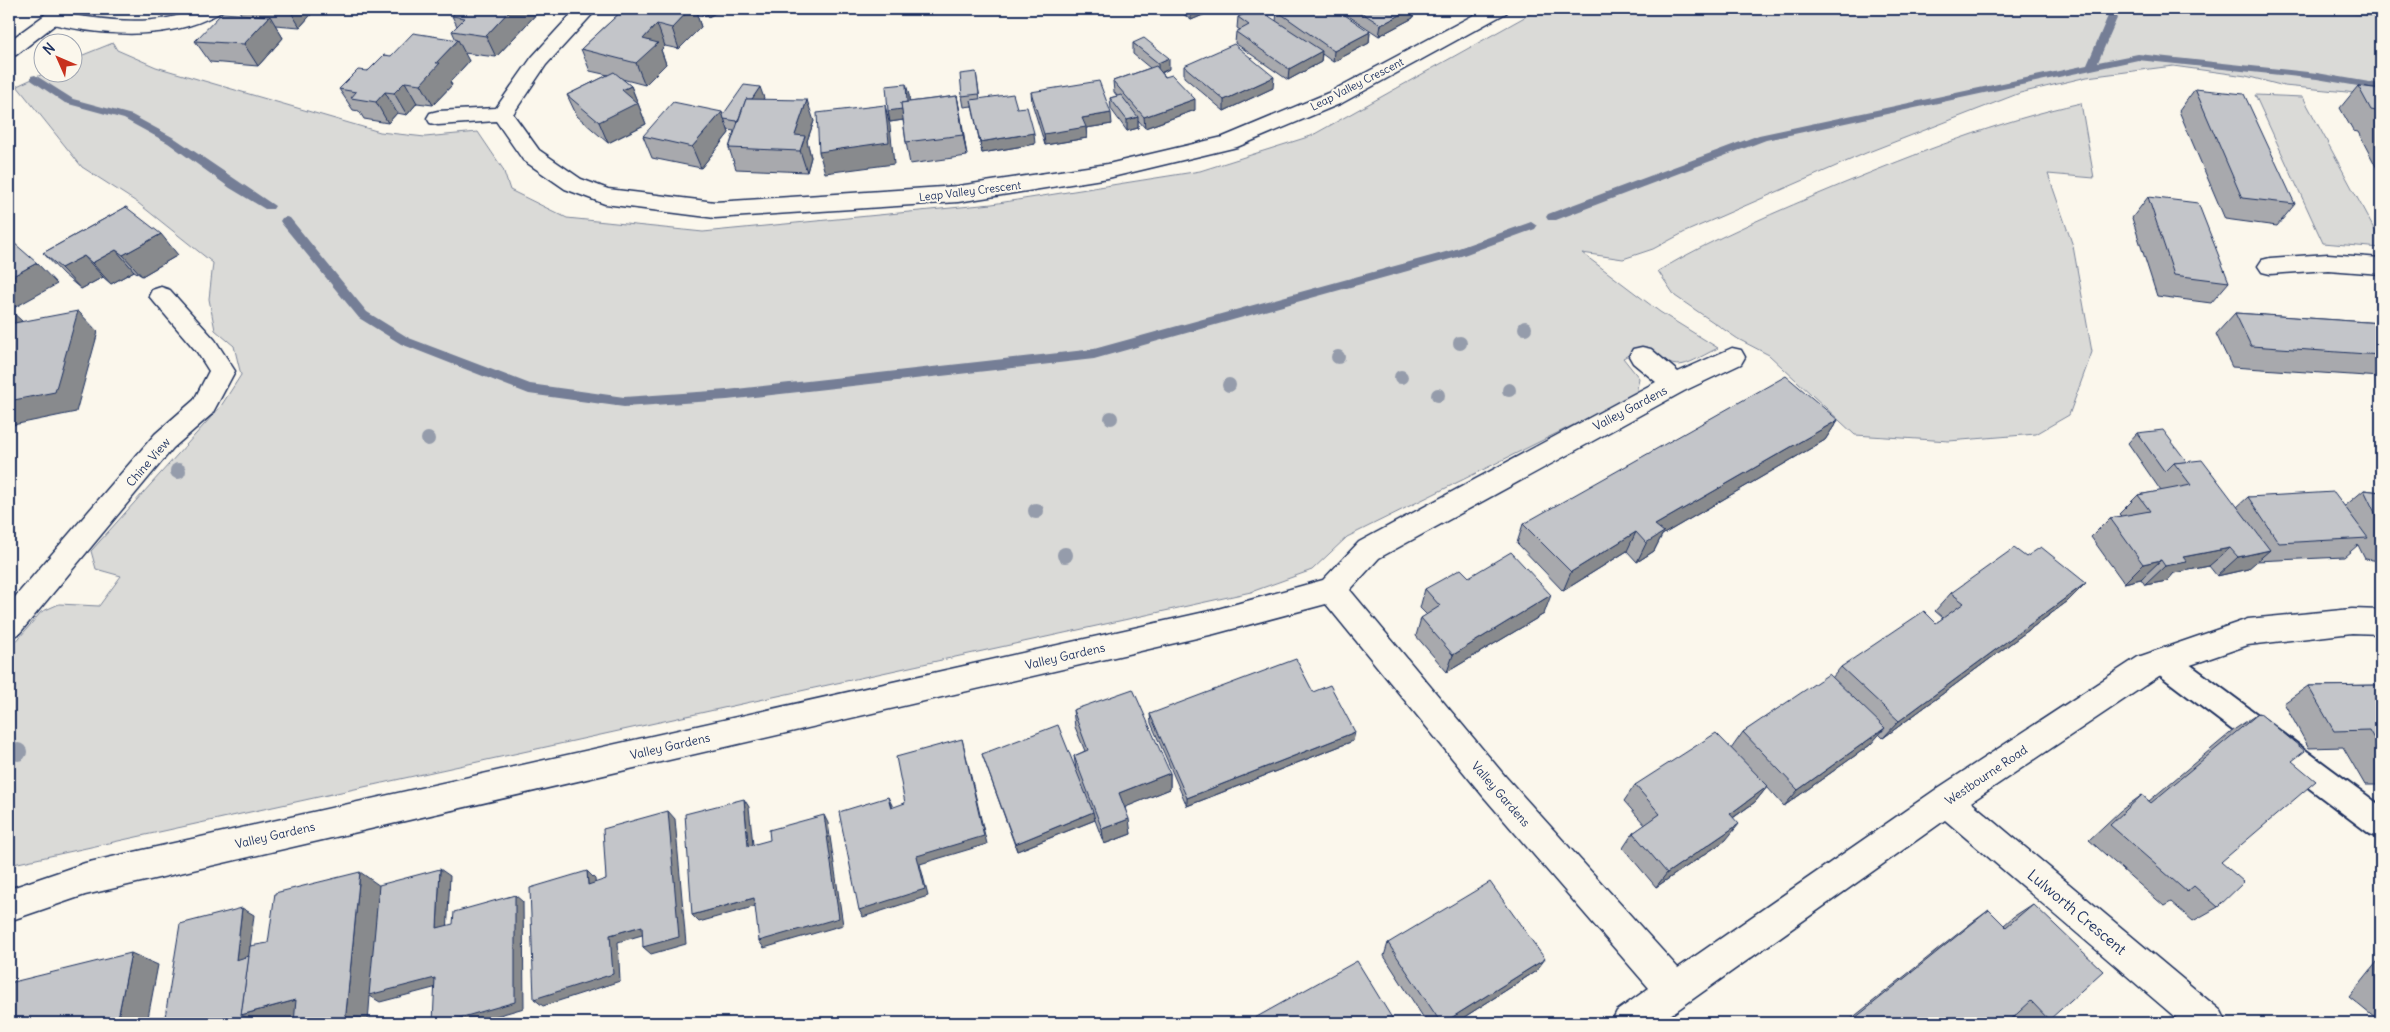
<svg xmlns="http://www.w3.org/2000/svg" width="2390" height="1032" font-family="Delius,sans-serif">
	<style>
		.green { fill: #dadad7; stroke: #7a849a }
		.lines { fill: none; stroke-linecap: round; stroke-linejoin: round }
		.stream { fill: #747e96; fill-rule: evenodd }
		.service-casing { stroke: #1b2f5e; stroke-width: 4 }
		.minor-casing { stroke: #1b2f5e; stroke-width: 3 }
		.primary-casing { stroke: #1b2f5e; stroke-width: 3 }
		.service { fill: #fbf7ec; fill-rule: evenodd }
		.minor { fill: #fbf7ec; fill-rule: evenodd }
		.primary { fill: #fbf7ec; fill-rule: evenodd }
		.tree { fill: #959cab }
		.wall { fill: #a8a9ad; stroke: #1b2f5e }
		.shaded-wall { fill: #888a8d; stroke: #1b2f5e }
		.building { fill: #c3c5c9; stroke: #1b2f5e }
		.labels { text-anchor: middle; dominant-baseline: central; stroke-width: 4; stroke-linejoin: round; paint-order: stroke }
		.far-street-label { font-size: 11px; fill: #1b2f5e; stroke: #fbf7ec }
		.street-label { font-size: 12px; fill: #1b2f5e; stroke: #fbf7ec }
		.near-street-label { font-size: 15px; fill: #1b2f5e; stroke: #fbf7ec }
	</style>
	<rect width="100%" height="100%" fill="#fbf7ec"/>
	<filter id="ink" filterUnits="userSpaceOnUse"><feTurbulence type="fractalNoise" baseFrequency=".02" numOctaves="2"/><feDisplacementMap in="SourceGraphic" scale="10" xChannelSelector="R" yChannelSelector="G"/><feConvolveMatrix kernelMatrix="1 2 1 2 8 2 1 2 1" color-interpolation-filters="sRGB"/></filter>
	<g filter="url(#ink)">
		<g class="green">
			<path d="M1539 9H2317L2381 17V98L2347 92 2284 86 2246 76 2173 66 2087 77 2020 93 1866 153 1685 232 1653 249 1623 259 1582 253 1660 312 1718 348C1678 368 1681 373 1642 348L1623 358 1639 378 1636 394 1347 537 1312 570 1251 592 9 865V650L41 612 59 604 99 606 121 576 96 569 91 551 221 406 241 375 234 346 215 330 209 299 213 263 138 203 82 167 17 86 45 73 72 72 73 59 113 43 117 50 156 67 380 132 425 137 478 132 503 169 510 190 567 218 703 232 992 204 1200 171 1311 136Z"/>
			<path d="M2255 95 2303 97 2381 242V248L2323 243Z"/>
			<path d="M2081 103 2094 178 2048 174 2073 246 2092 352 2069 415 2036 434 1949 441 1855 435 1769 355 1738 339 1675 296 1658 271C1716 237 1778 211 1840 185 1918 153 1998 121 2081 103Z"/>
		</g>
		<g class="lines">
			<g class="stream">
				<path d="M2111 9H2121L2098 62 2138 54 2317 73 2381 84V90L2317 79 2138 60 1766 140 1556 220H1548L1546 217 1548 214 1759 135 2087 65Z"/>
				<path d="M35 75 73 99 132 115 176 139 275 206 273 209H265L230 188 168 143 124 119 65 103 31 80V76Z"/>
				<path d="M286 217 290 218 367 312 409 338 530 384 624 397 727 390 1094 349 1453 250 1531 222 1537 226 1535 229 1461 256 1094 359 727 400 624 407 529 394 401 344 359 318 282 224 280 221 282 218Z"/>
			</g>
			<defs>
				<path id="service" d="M2163 649 2173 652 2381 806V838L2370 834 2153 670 2149 661 2153 652Z"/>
				<g id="minor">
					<path d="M197 9H223C219 15 213 16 207 19 159 41 95 35 45 22L42 18 45 14 52 12C99 19 152 29 197 9Z"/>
					<path d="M576 9H597L546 65 513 114 539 150 581 179 608 189 715 202 958 186 1108 164 1223 137 1328 93 1485 9H1509L1506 13 1342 103 1237 147 1108 178 958 202 715 218 605 204 565 189 523 160 496 121 438 125 430 123 427 118 430 113 438 111 496 108 532 57Z"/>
					<path d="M2328 254 2381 258V274L2328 270 2270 274 2262 272 2258 266 2262 260 2270 258Z"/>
					<path d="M161 287 170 290 215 340 235 371 212 414 173 448 19 634 9 637V604L155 434 194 400 209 371 197 352 149 296 152 290Z"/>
					<path d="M1642 347 1651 349 1678 372 1732 348 1741 350 1745 357 1741 364 1684 391 1379 558 1350 590 1505 776 1678 968 1935 790 2138 657 2248 619 2352 609 2381 610V634L2352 633 2248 645 2159 676 1971 802 2221 1011 2227 1023H2182L1945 820 1659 1023H1611L1617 1011 1649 988 1483 796 1326 604 1214 634 85 895 9 921V889L85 863 1214 610 1323 580 1359 542 1656 382 1633 363 1629 356 1633 349Z"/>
				</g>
				<path id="primary" d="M53 9H75L16 55 9 57V41Z"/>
			</defs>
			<use href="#service" class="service-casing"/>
			<use href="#minor" class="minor-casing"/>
			<use href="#primary" class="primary-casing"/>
			<use href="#service" class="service"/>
			<use href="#minor" class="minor"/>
			<use href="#primary" class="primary"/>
		</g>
		<g class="tree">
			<circle cx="1525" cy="328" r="7"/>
			<circle cx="1460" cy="343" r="7"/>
			<circle cx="1338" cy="357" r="7"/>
			<circle cx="1401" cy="377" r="7"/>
			<circle cx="1229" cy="385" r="7"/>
			<circle cx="1509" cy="390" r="7"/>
			<circle cx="1438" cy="395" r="7"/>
			<circle cx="1111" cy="418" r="7"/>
			<circle cx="428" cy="439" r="7"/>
			<circle cx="178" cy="471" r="8"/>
			<circle cx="1036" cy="511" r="8"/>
			<circle cx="1065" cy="555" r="8"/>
			<circle cx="18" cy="752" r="9"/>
		</g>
		<g class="wall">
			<path d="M238 9H316L300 27 275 25 283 38 258 66 210 62 195 41 241 14Z"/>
			<path d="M541 9 496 57 464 53 469 61 450 82 452 85 433 105 417 103 407 115 397 113 388 123 364 119 359 111 353 110 339 89 391 56 456 40 452 31 457 26 452 16Z"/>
			<path d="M624 9H723L708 17 700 13 697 15 701 27 679 49 665 46 661 50 666 64 645 85 622 79 631 86 646 124 608 143 577 116 567 95 608 75 590 71 581 49Z"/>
			<path d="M1177 9H1210V12L1191 20Z"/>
			<path d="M1338 9H1414L1413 18 1379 36Z"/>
			<path d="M1277 11 1370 32 1369 43 1333 62 1322 54 1321 62 1288 80 1235 43 1236 32 1240 30 1237 28 1238 17 1276 21Z"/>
			<path d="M1133 43 1169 69 1162 73 1195 110 1145 128 1138 120V128L1127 131 1111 109 1110 98 1117 96 1114 92 1113 81 1150 68 1133 54Z"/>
			<path d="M1184 66 1273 88 1224 111 1184 77Z"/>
			<path d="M976 72 980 99 1017 108 1035 144 982 153 972 106 964 107 962 96Z"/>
			<path d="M2358 86 2381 89V176L2358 132 2353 131 2340 108Z"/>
			<path d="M2195 89 2295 204 2277 226 2225 219 2179 111Z"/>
			<path d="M1031 92 1112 124 1086 128 1087 138 1045 145 1032 103Z"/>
			<path d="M909 95V102L957 96 967 156 910 164 906 142 903 120 890 122 888 111Z"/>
			<path d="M764 98 763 99 814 121 807 141 811 157 807 172 736 169 729 148 734 131 728 130 729 133 701 168 652 158 643 136 723 115Z"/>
			<path d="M2148 197 2229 282 2211 303 2157 296 2132 218Z"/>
			<path d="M126 207 178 255 142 276 134 271 111 284 103 277 81 289 63 274 43 253Z"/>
			<path d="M2235 313 2381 323V377L2232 367 2216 334Z"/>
			<path d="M1838 420 1825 440 1662 535 1654 551 1637 562 1627 551 1563 591 1517 543 1523 524Z"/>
			<path d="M2137 433 2187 462 2237 507 2248 497 2345 506 2364 490 2381 492V561L2365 559 2358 545 2344 557 2256 561 2248 569 2217 576 2209 566 2174 573 2167 581 2145 585 2141 579 2124 583 2091 537 2110 518 2121 516 2119 514 2138 495 2161 491 2128 443Z"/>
			<path d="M2026 557 2086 583 2068 601 1883 738 1879 734 1870 745 1784 806 1767 787 1755 802 1733 818 1726 840 1656 887 1623 848 1633 833 1645 825 1624 801 1635 785 1731 749 1743 732 1832 678 1841 667 1936 623 1943 618 1935 611 1951 593Z"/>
			<path d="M1469 577 1544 614 1447 672 1416 636 1421 618 1427 615 1420 608 1425 589Z"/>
			<path d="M2381 685V785H2365L2343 747 2309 748 2284 703 2308 686Z"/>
			<path d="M1313 692 1353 741 1187 806 1151 723 1150 714Z"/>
			<path d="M1073 710 1170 773V789L1125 807 1131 834 1104 844 1095 820 1017 851 982 754 1076 769 1074 756 1085 751 1075 727Z"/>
			<path d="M2259 713 2292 761 2221 862 2218 907 2193 921 2171 902 2164 906 2089 840 2120 811 2142 795 2149 801 2235 729Z"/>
			<path d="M2033 904 2049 1020 2042 1023H2020L2014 1017 2007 1023H1846L1970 924 1989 910 2004 925 2013 917Z"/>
			<path d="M1388 943 1536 971 1455 1023H1427L1384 956Z"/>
			<path d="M2381 957V1023L2349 997Z"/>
		</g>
		<g class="shaded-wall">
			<path d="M289 9H316L300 27Z"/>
			<path d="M511 9H541L496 57 486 36Z"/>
			<path d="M690 9H699L700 13 697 15 701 27 679 49 672 28Z"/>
			<path d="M705 9H723L708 17Z"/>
			<path d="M1191 9H1210V12L1191 20Z"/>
			<path d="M1412 9H1414L1413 18 1379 36 1381 25Z"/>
			<path d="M270 16 283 38 258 66 244 44Z"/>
			<path d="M657 24 665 46 661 50 666 64 645 85 636 63 643 39Z"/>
			<path d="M1370 32 1369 43 1333 62 1334 51Z"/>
			<path d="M458 40 469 61 450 82 452 85 433 105 421 84 436 63Z"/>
			<path d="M1322 51 1321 62 1288 80 1289 69Z"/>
			<path d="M1169 58V69L1158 74V63Z"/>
			<path d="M1274 77 1273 88 1224 111V100Z"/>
			<path d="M405 82 417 103 407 115 394 93Z"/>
			<path d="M906 84 909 95 910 119 890 122 888 111Z"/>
			<path d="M631 86 646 124 608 143 599 122 622 90Z"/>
			<path d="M760 87 764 98 741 132 737 121Z"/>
			<path d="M385 92 397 113 388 123 376 102Z"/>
			<path d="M957 96 961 117 967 156 963 135Z"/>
			<path d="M1195 99V110L1145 128 1144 117Z"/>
			<path d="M807 100 814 121 807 141 811 157 807 172 795 135Z"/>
			<path d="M885 105 890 126 894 164 825 173 819 152Z"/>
			<path d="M722 112 729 133 701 168 692 147Z"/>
			<path d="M1111 113 1112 124 1086 128 1087 138 1045 145 1044 134 1082 118Z"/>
			<path d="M1138 117V128L1127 131V120Z"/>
			<path d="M1034 133 1035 144 982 153 980 142Z"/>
			<path d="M161 234 178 255 142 276 123 255Z"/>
			<path d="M116 250 134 271 111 284 92 263Z"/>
			<path d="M84 256 103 277 81 289 61 268Z"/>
			<path d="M37 263 57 284 10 310 22 321 9 329V278Z"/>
			<path d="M78 311 98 332 76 412 13 425 9 422V401Z"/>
			<path d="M1838 420 1825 440 1662 535 1654 551 1637 562 1655 525Z"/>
			<path d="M1636 532 1627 551 1563 591 1571 572Z"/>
			<path d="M2230 548 2209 566 2174 573 2167 581 2145 585 2165 566 2183 557Z"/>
			<path d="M2270 550 2248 569 2217 576 2238 557Z"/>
			<path d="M2161 560 2141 579 2124 583 2143 564Z"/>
			<path d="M2086 583 2068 601 1883 738 1899 721Z"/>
			<path d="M1551 595 1544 614 1447 672 1453 655Z"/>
			<path d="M1885 728 1870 745 1784 806 1798 790Z"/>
			<path d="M1355 732 1353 741 1187 806V798Z"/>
			<path d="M962 739 964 747 987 844 920 864 928 896 863 917 859 910 917 856Z"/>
			<path d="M1170 773V789L1121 809 1119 793Z"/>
			<path d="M1768 786 1755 802 1717 829 1730 814Z"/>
			<path d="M888 797 892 805 894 816 891 808Z"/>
			<path d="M744 799 749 807 754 854 748 846Z"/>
			<path d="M668 811 675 819 686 944 651 954 643 947Z"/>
			<path d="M1093 812 1095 820 1017 851 1015 844Z"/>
			<path d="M824 815 828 823 843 925 764 948 759 941Z"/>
			<path d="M1129 819 1131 834 1104 844 1102 829Z"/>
			<path d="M1739 824 1726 840 1656 887 1667 873Z"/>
			<path d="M440 869 450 876 447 935 437 928Z"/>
			<path d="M587 871 595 879 596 892 588 885Z"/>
			<path d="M360 872 380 886 435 978 445 985 380 1002 370 996 368 1023H345Z"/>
			<path d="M515 895 523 902 524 1008 472 1023H442Z"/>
			<path d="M754 898 760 905 699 922 692 915Z"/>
			<path d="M242 908 254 915 248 966 236 960Z"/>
			<path d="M642 926 649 933 618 942 620 981 543 1006 534 999 610 935Z"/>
			<path d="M131 953 158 965 147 1023H117Z"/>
			<path d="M1545 959 1536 971 1455 1023H1443Z"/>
			<path d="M296 1000 319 1011 278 1023H244L241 1015Z"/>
		</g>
		<g class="building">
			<path d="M458 9H511L486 36 452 31 465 18 452 16Z"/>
			<path d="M624 9H690L672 28 657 24 653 28 643 39 658 43 636 63 581 49Z"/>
			<path d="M1254 9H1258L1322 51 1289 69 1236 32 1249 25 1238 17Z"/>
			<path d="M1281 9H1336L1370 32 1334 51 1277 11Z"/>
			<path d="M1356 9H1412L1381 25Z"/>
			<path d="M222 13 270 16 244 44 195 41Z"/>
			<path d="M413 33 458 40 436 63H440L421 84 405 82 394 93 385 92 376 102 351 98 356 92 339 89 358 70 368 71 384 55 391 56Z"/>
			<path d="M1144 38 1169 58 1158 63 1133 43Z"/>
			<path d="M1234 44 1274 77 1224 100 1184 66Z"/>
			<path d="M1156 66 1165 77 1172 75 1195 99 1144 117 1113 81Z"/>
			<path d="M614 72 631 86 622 90 637 103 599 122 567 95Z"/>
			<path d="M976 72 979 94 962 96 960 74Z"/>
			<path d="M1099 81 1111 113 1082 118 1086 127 1044 134 1031 92Z"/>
			<path d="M906 84 907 102 901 103 902 109 888 111 886 86Z"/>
			<path d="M744 85 760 87 752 99H746L739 118 737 121 724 119 723 115Z"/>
			<path d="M2358 86 2381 89V120L2376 111 2371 110Z"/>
			<path d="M2195 89 2244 94 2295 204 2242 198Z"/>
			<path d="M1013 94 1017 108 1027 107 1034 133 980 142 971 100Z"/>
			<path d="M1121 95 1138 117 1127 120 1110 98Z"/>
			<path d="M957 96 963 135 906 142 901 103Z"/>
			<path d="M746 99 807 100 795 135 805 136 800 151 729 148Z"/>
			<path d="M673 102 722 112 692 147 643 136Z"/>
			<path d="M885 105 889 142 819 152 817 113Z"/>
			<path d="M2148 197 2198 203 2229 282 2174 275Z"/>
			<path d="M126 207 161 234 123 255 116 250 92 263 84 256 61 268 43 253Z"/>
			<path d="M14 243 37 263 9 278V246Z"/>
			<path d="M78 311 55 392 9 401V324Z"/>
			<path d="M2235 313 2381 323V355L2251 346Z"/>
			<path d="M1786 376 1838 420 1655 525 1664 532 1646 543 1636 532 1571 572 1523 524Z"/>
			<path d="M2163 430 2187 462 2174 463 2165 472 2137 433Z"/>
			<path d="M2202 460 2270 550 2238 557 2230 548 2183 557 2187 562 2165 566 2161 560 2143 564 2110 518 2150 511 2138 495 2191 485 2174 463Z"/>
			<path d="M2364 490 2381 492V525Z"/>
			<path d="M2334 492 2368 538 2279 543 2248 497Z"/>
			<path d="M2041 547 2086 583 1899 721 1841 667 1924 611 1936 623 1964 603 1951 593 2014 548 2026 557Z"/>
			<path d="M1511 552 1551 595 1453 655 1421 618 1440 606 1425 589 1461 569 1469 577Z"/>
			<path d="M1296 659 1313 692 1330 685 1355 732 1187 798 1150 714Z"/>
			<path d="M1829 674 1885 728 1798 790 1743 732Z"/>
			<path d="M2381 685V751L2369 730 2334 731 2308 686Z"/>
			<path d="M1133 689 1170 773 1119 793 1129 819 1102 829 1074 756 1088 750 1073 710Z"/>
			<path d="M2259 713 2305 751 2292 761 2316 781 2221 862 2244 882 2218 907 2194 886 2187 892 2110 825 2142 795 2151 803Z"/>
			<path d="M1058 725 1093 812 1015 844 982 754Z"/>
			<path d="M1716 733 1768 786 1730 814 1739 824 1667 873 1633 833 1660 814 1635 785Z"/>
			<path d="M962 739 984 836 917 856 925 889 859 910 839 812 888 797 891 808 905 803 896 757Z"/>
			<path d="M744 799 748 846 770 840 769 830 824 815 839 918 759 941 754 898 692 915 685 814Z"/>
			<path d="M668 811 679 937 643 947 642 926 610 935 613 974 534 999 530 888 587 871 588 885 606 879 603 829Z"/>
			<path d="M440 869 437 928 453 924 454 912 515 895V1002L442 1023H433L435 978 369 995 379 885Z"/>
			<path d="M360 872 345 1023H294L296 1000 241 1015 250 946 268 943 275 893Z"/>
			<path d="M1490 882 1545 959 1443 1023H1441L1388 943Z"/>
			<path d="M2033 904 2103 971 2049 1020 2031 1001 2007 1023H1849L1989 910 2006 927Z"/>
			<path d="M242 908 236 960 249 956 241 1015 253 1021 244 1023H164L180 924Z"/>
			<path d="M131 953 117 1023H9V983Z"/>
			<path d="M1357 961 1395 1023H1246Z"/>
		</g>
	</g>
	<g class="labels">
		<g class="far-street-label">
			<text transform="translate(1357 84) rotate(-27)">Leap Valley Crescent</text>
			<text transform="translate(970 191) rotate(-7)">Leap Valley Crescent</text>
		</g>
		<g class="street-label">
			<text transform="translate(1630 408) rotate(-28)">Valley Gardens</text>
			<text transform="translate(148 462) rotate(-49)">Chine View</text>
			<text transform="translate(1065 656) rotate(-13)">Valley Gardens</text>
			<text transform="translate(670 746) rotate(-13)">Valley Gardens</text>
			<text transform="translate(1986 775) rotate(-34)">Westbourne Road</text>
			<text transform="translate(1501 794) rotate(49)">Valley Gardens</text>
			<text transform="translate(275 835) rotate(-13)">Valley Gardens</text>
		</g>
		<g class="near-street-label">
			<text transform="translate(2077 912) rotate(40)">Lulworth Crescent</text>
		</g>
	</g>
	<rect width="2390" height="1032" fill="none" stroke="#fbf7ec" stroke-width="30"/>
	<rect x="15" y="15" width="2360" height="1002" fill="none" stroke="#1b2f5e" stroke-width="2" filter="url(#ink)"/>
	<g transform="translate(58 58) rotate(315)"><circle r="24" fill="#fbf7ec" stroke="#a1a7b3"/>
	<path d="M0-4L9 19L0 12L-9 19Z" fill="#c8321e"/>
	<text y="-8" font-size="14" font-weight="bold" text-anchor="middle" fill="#1b2f5e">N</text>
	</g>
</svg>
